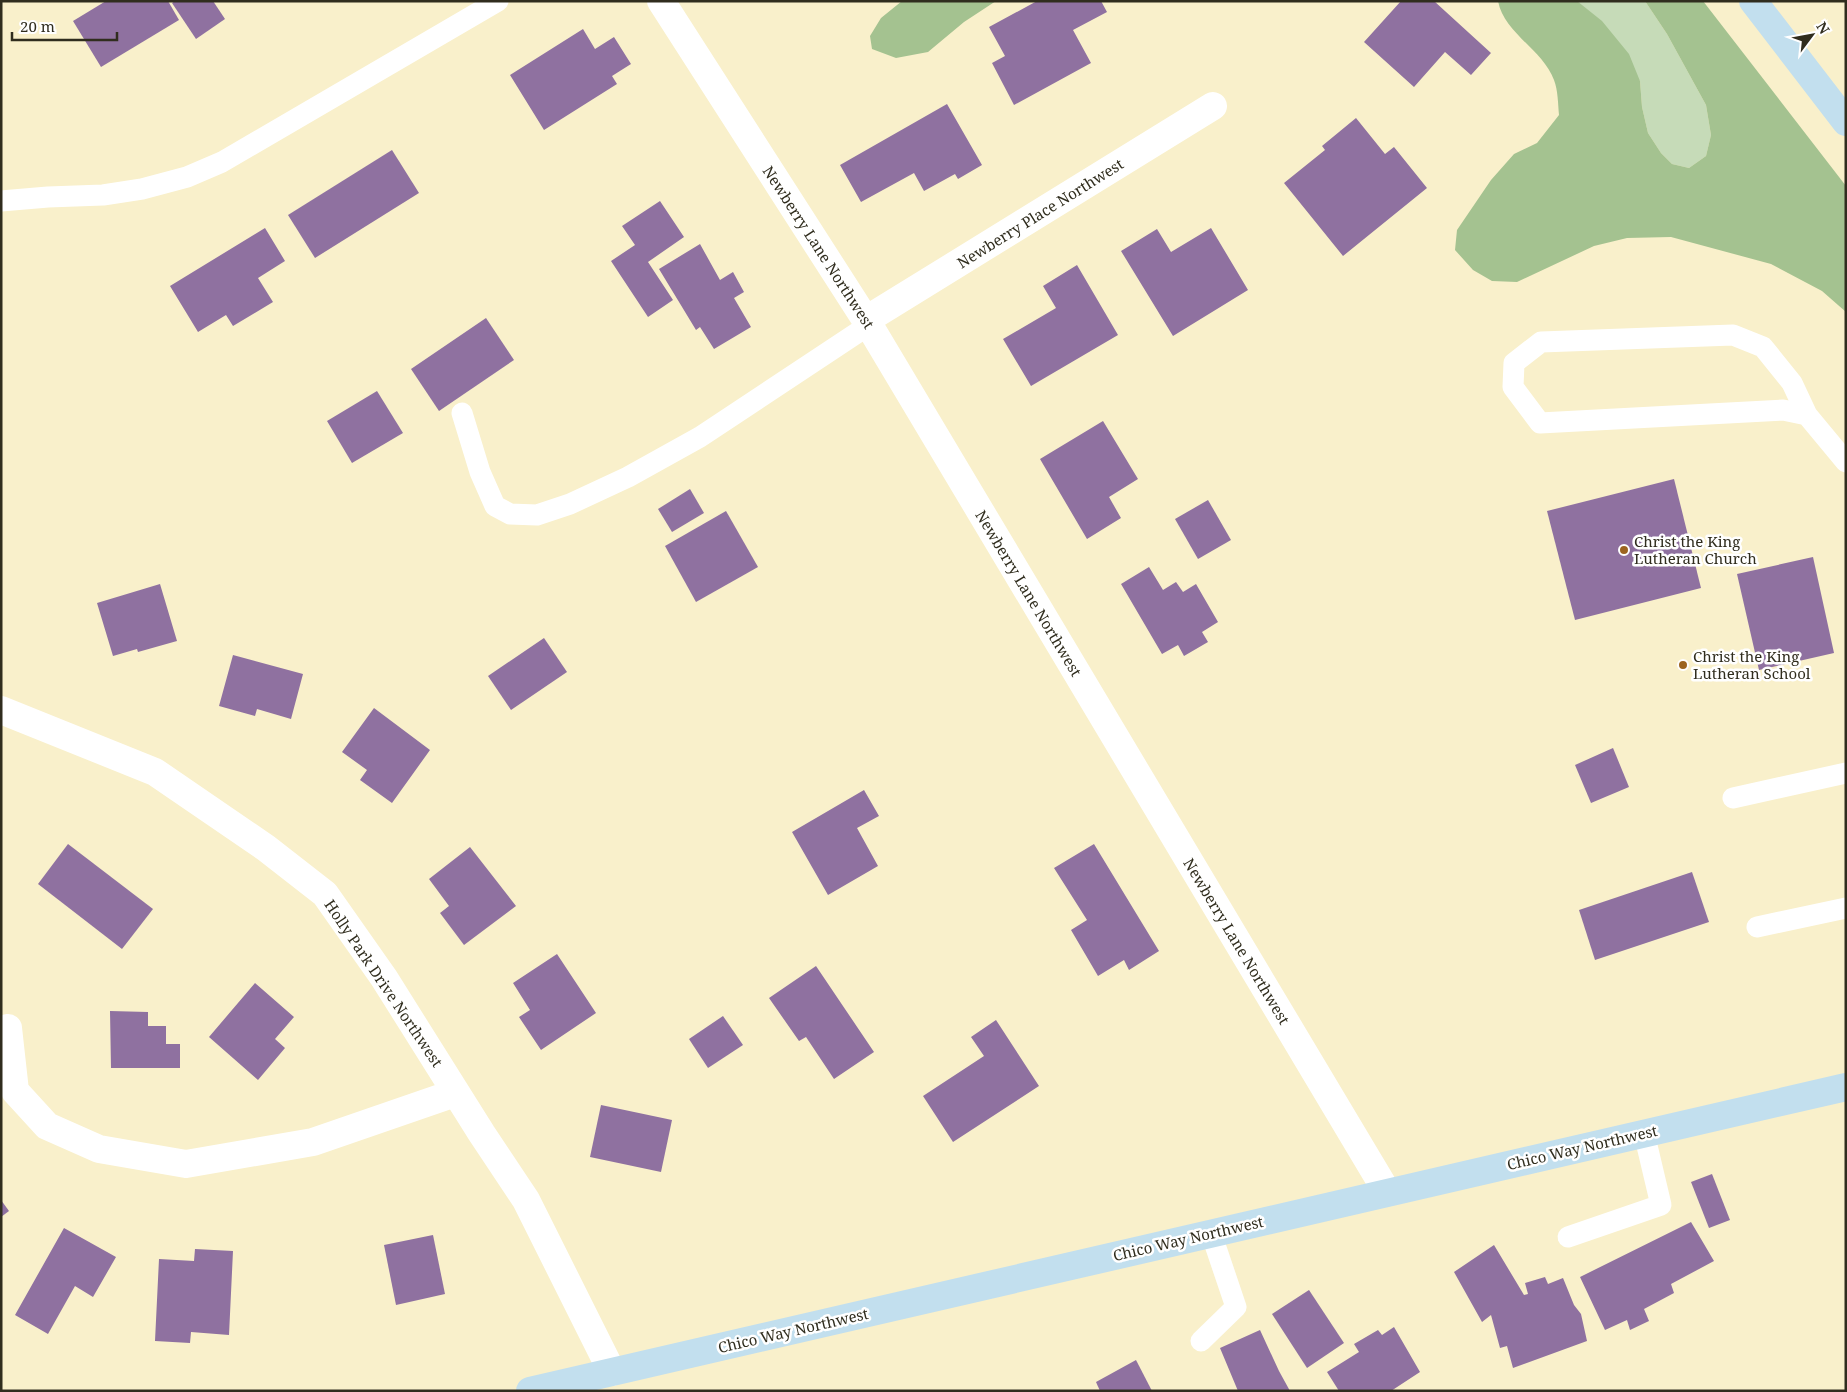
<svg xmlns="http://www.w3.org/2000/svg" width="1847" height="1392" font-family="'Noto Serif',serif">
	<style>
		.green { fill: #c6dbb8 }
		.forest { fill: #a4c290 }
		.building { fill: #8f71a0 }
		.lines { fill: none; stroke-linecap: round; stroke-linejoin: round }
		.service { stroke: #fff; stroke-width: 21 }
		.minor { stroke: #fff; stroke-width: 28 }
		.secondary { stroke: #c2dfee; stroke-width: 28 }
		.poi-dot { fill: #9c641f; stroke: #fff; stroke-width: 2 }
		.labels { text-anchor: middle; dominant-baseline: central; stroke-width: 5; stroke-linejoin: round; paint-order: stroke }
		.street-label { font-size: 15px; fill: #302d1e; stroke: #fff }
		.poi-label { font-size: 15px; fill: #302d1e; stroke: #fff; text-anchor: start }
	</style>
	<rect width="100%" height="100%" fill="#f9f0cb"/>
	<path class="green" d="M1577 1H1645L1667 34 1706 105 1711 135 1706 156 1689 168 1672 164 1661 153 1648 133 1642 107 1640 81Z"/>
	<g class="forest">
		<path d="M902 1H996L964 22 928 52 896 58 872 49 870 36 881 18Z"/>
		<path d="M1498 1H1577L1602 21 1629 54 1640 81 1642 107 1648 133 1661 153 1672 164 1689 168 1706 156 1711 135 1706 105 1667 34 1645 1H1703L1846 186V312L1822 291 1771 264 1671 237 1627 238 1594 246 1517 282 1492 281 1473 270 1455 250 1457 230 1491 180 1514 154 1537 143 1559 115C1558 104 1558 90 1554 80 1543 50 1504 33 1498 1Z"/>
	</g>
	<g class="building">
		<path d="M106 1H168L179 20 101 67 73 21Z"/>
		<path d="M175 1H213L225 19 196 39 172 3Z"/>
		<path d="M1037 1H1101L1107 12 1073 30 1091 63 1014 105 992 63 1005 56 989 27Z"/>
		<path d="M1401 1H1434L1491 53 1471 75 1445 52 1414 87 1364 42Z"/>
		<path d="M583 29 595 49 614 37 631 64 612 76 617 84 544 130 510 75Z"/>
		<path d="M947 104 982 165 958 179 955 174 924 191 914 173 861 202 840 165Z"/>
		<path d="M1356 118 1385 154 1394 147 1427 188 1343 256 1284 183 1325 150 1322 146Z"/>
		<path d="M392 150 419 193 315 258 288 215Z"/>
		<path d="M660 201 684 237 648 262 673 300 648 317 611 261 635 245 622 226Z"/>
		<path d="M265 228 285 261 258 278 273 302 233 326 226 315 198 332 170 286Z"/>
		<path d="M1211 228 1248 290 1173 336 1121 251 1157 229 1171 252Z"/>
		<path d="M700 244 720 280 733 272 744 292 734 298 751 327 714 349 700 327 696 330 659 269Z"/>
		<path d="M1077 265 1118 335 1031 386 1003 339 1056 308 1043 286Z"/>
		<path d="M486 318 514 360 439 411 411 369Z"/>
		<path d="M377 391 403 433 352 463 327 421Z"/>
		<path d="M1103 421 1138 479 1109 497 1121 518 1087 539 1040 459Z"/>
		<path d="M1674 479 1701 588 1575 620 1547 511Z"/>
		<path d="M690 489 704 513 672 532 658 509Z"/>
		<path d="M1208 500 1231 540 1198 559 1175 519Z"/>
		<path d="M726 511 758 567 696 602 665 546Z"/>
		<path d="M1813 557 1834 653 1759 670 1737 574Z"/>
		<path d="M1149 567 1163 590 1176 582 1183 592 1196 584 1218 622 1202 632 1208 642 1184 656 1178 645 1162 654 1121 584Z"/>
		<path d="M160 584 177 641 138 652 137 649 113 656 97 603Z"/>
		<path d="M544 638 567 672 511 710 488 676Z"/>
		<path d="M233 655 303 674 291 719 257 709 255 716 219 706Z"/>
		<path d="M374 708 430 750 392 803 360 780 367 770 342 752Z"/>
		<path d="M1613 748 1629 787 1591 803 1575 765Z"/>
		<path d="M864 790 879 816 857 828 878 866 828 895 792 832Z"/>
		<path d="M68 844 153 909 122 949 38 884Z"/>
		<path d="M1094 844 1159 951 1129 970 1124 960 1098 976 1071 930 1087 920 1054 868Z"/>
		<path d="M470 847 516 906 464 945 440 913 449 906 429 879Z"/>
		<path d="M1692 872 1709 922 1595 960 1579 910Z"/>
		<path d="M557 954 596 1013 541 1050 519 1017 530 1010 513 983Z"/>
		<path d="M816 966 874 1052 834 1079 806 1037 799 1041 769 998Z"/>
		<path d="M255 983 294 1017 275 1039 285 1048 258 1080 209 1037Z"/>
		<path d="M110 1011 148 1012V1026H166V1044H180V1068H111Z"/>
		<path d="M723 1016 743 1045 708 1068 689 1039Z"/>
		<path d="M996 1020 1039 1086 953 1142 923 1096 984 1056 971 1037Z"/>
		<path d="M601 1105 672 1120 661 1172 590 1157Z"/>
		<path d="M1712 1174 1730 1220 1709 1228 1691 1182Z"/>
		<path d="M1 1200 9 1211 1 1217Z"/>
		<path d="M1691 1222 1714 1261 1671 1284 1674 1293 1644 1309 1649 1321 1630 1330 1627 1320 1605 1330 1580 1277Z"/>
		<path d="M64 1228 116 1257 93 1297 75 1286 48 1334 15 1315Z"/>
		<path d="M433 1235 445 1294 396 1305 384 1245Z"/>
		<path d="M1494 1245 1524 1295 1528 1294 1525 1283 1545 1277 1548 1284 1563 1278 1574 1305 1581 1314 1587 1341 1513 1368 1507 1346 1500 1348 1491 1315 1482 1322 1454 1272Z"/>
		<path d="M195 1249 233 1251 229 1335 191 1332 190 1343 155 1341 159 1259 194 1261Z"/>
		<path d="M1309 1290 1344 1343 1307 1368 1272 1314Z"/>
		<path d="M1394 1327 1420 1372 1391 1391H1339L1327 1372 1359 1352 1354 1344 1378 1330 1382 1335Z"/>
		<path d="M1260 1330 1279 1371 1290 1391H1238L1220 1348Z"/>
		<path d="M1136 1360 1152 1391H1100L1096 1382Z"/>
	</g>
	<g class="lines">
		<g class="service">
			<path d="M1 201 48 197 103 195 142 189 187 177 222 162 498 1"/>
			<path d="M462 413 480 472 495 506 510 514 537 515 570 504 628 477 700 437 869 325"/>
			<path d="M1807 415 1783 410 1540 423 1513 387 1514 363 1541 342 1733 335 1763 347 1792 383 1807 415 1846 462"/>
			<path d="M1733 798 1846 773"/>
			<path d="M1757 927 1846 908"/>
			<path d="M1568 1237 1661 1205 1644 1133"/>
			<path d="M1201 1341 1236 1307 1211 1233"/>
		</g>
		<g class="minor">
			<path d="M661 1 869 325 1387 1192"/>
			<path d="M866 320 1213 106"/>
			<path d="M1 710 155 772 266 848 325 894 384 978 482 1134 526 1200 612 1372"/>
			<path d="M8 1028 15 1091 47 1126 99 1149 186 1164 313 1142 455 1093"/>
		</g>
		<g class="secondary">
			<path d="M1753 1 1846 122"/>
			<path d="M530 1391 1846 1087"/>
		</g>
	</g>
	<g class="poi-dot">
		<circle cx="1624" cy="550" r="5"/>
		<circle cx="1683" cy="665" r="5"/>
	</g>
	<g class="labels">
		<g class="street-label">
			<text transform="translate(1040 213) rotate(-32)">Newberry Place Northwest</text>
			<text transform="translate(819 247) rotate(57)">Newberry Lane Northwest</text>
			<text transform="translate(1029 593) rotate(59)">Newberry Lane Northwest</text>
			<text transform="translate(1237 941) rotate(59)">Newberry Lane Northwest</text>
			<text transform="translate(384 983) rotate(56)">Holly Park Drive Northwest</text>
			<text transform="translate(1582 1147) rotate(-13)">Chico Way Northwest</text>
			<text transform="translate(1188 1238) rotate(-13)">Chico Way Northwest</text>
			<text transform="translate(793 1330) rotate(-13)">Chico Way Northwest</text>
		</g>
		<g class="poi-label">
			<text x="1634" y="541">Christ the King<tspan x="1634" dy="17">Lutheran Church</tspan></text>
			<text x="1693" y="656">Christ the King<tspan x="1693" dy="17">Lutheran School</tspan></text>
		</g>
	</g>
	<rect width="1847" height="1392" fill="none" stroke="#302d1e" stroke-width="5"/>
	<g transform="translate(1812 35) rotate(58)" stroke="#ffffff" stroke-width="4" paint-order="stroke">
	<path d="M0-4L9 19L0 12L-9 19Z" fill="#302d1e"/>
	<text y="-8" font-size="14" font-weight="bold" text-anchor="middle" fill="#302d1e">N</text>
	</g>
	<path d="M12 32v8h105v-8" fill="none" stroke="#302d1e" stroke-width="2.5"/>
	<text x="20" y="32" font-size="15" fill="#302d1e" stroke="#ffffff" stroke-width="4" paint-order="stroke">20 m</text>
</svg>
